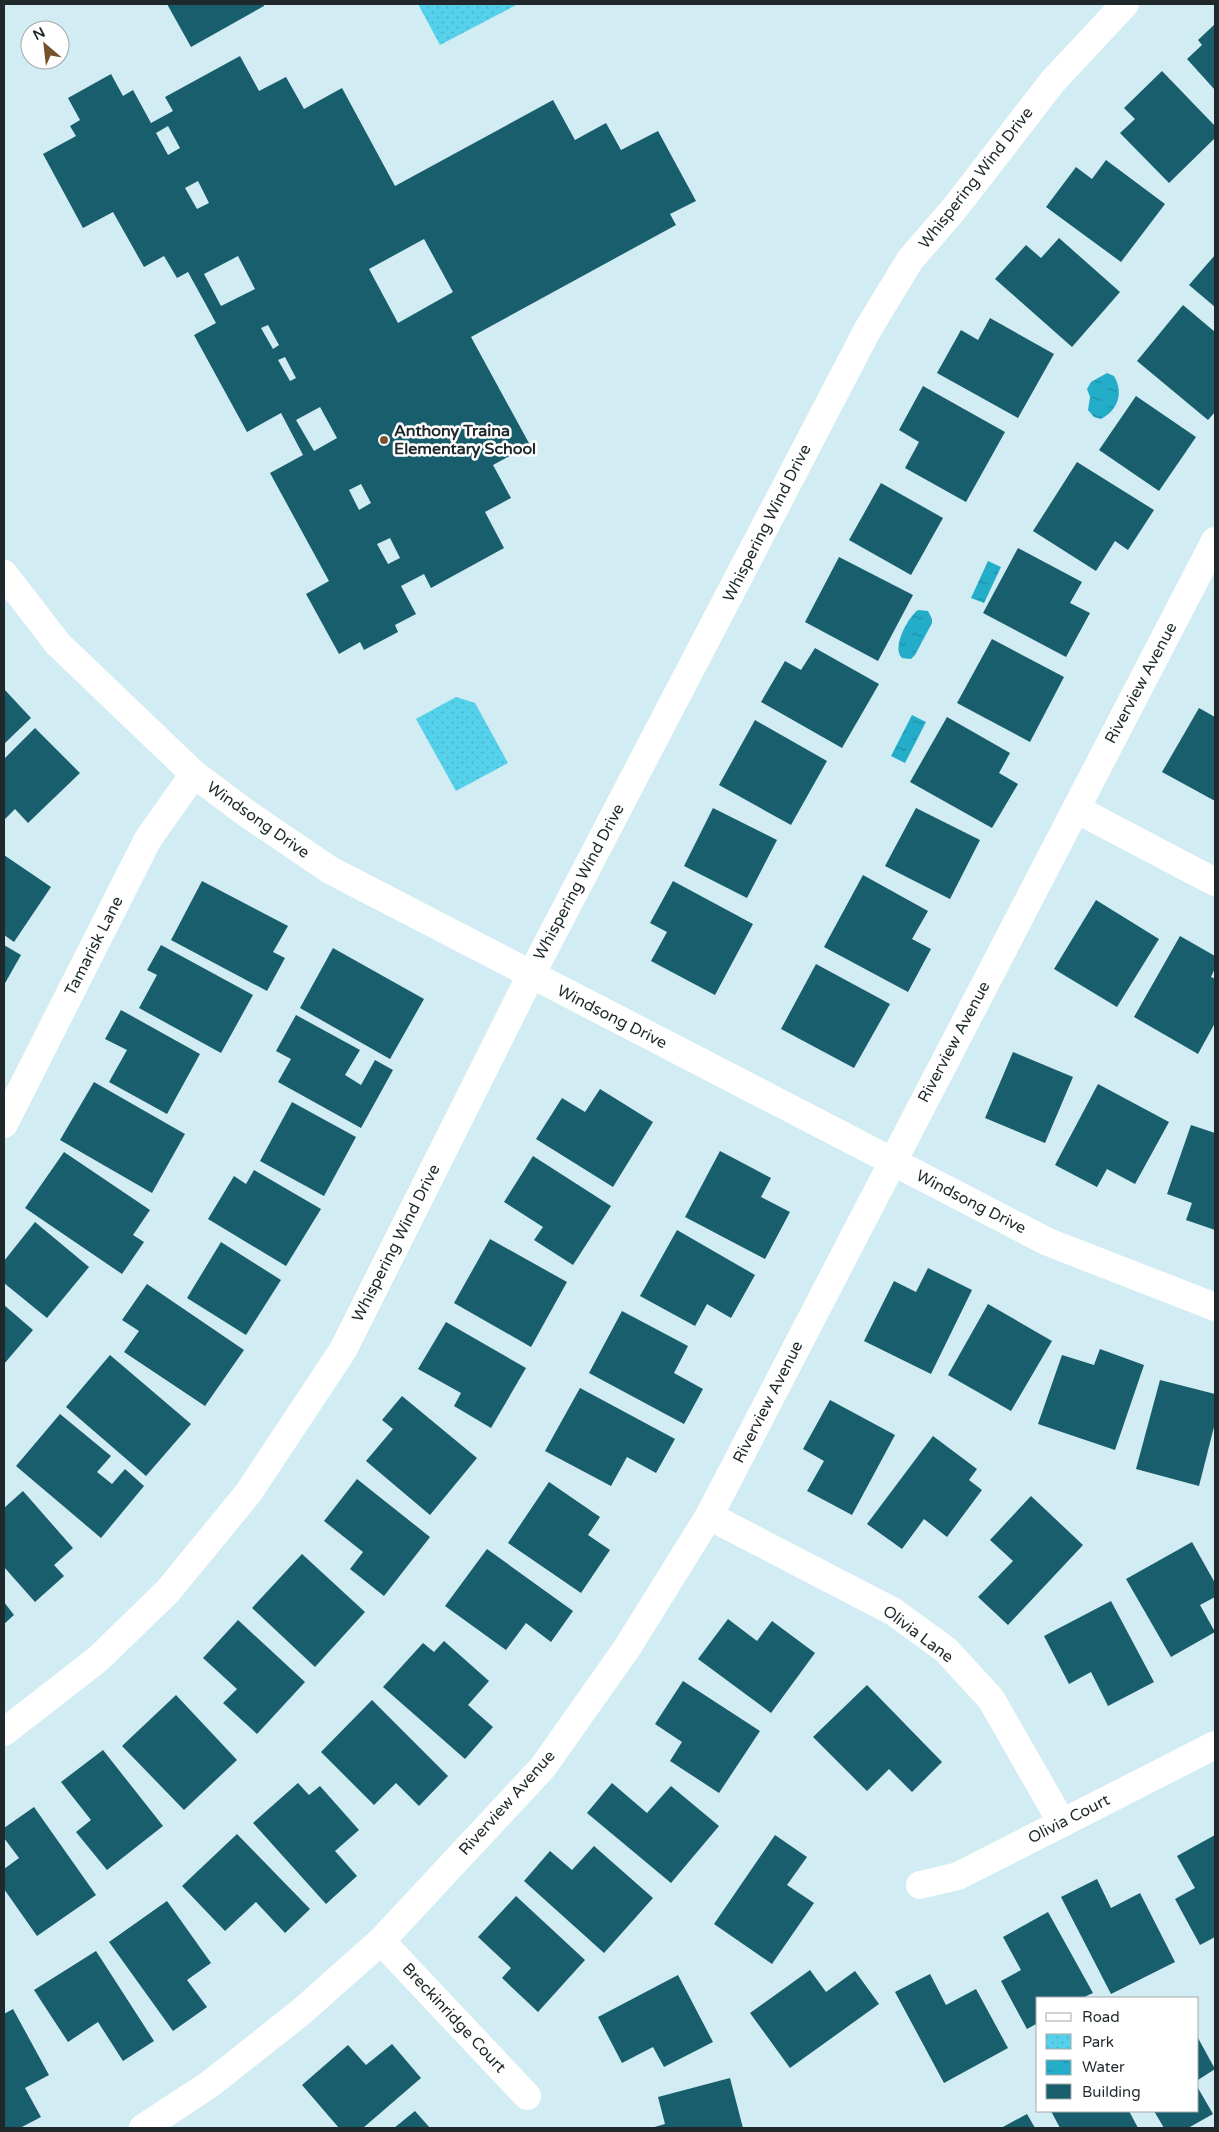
<svg xmlns="http://www.w3.org/2000/svg" width="1219" height="2132" font-family="'Varela Round',sans-serif">
	<style>
		.park { fill: url(#park-dots) }
		.water { fill: url(#water-ripples) }
		.building { fill: #195e6c; fill-rule: evenodd }
		.lines { fill: none; stroke-linecap: round; stroke-linejoin: round }
		.street { stroke: #fff; stroke-width: 28 }
		.poi-dot { fill: #77532d; stroke: #fff; stroke-width: 2 }
		.labels { text-anchor: middle; dominant-baseline: central; stroke-width: 5; stroke-linejoin: round; paint-order: stroke }
		.street-label { font-size: 16px; fill: #1f292b; stroke: #fff }
		.poi-label { font-size: 16px; font-weight: bold; fill: #1f292b; stroke: #fff; text-anchor: start }
	</style>
	<defs>
		<pattern id="park-dots" width="8" height="8" patternUnits="userSpaceOnUse" patternTransform="scale(1.25)"><rect width="8" height="8" fill="#55d1ec"/><path d="M2 2h.1M6 6h.1" fill="none" stroke="#4ab3cb" stroke-width="1.8" stroke-linecap="round"/></pattern>
		<pattern id="water-ripples" width="26" height="14" patternUnits="userSpaceOnUse" patternTransform="scale(1.25)"><rect width="26" height="14" fill="#23adc8"/><path d="M2 4q2-2 4 0t4 0M15 11q2-2 4 0t4 0" fill="none" stroke="#1e8da3"/></pattern>
	</defs>
	<rect width="100%" height="100%" fill="#d1ecf3"/>
	<g class="park">
		<path d="M418 4H518L440 45Z"/>
		<path d="M456 697 475 703 508 763 456 791 416 719Z"/>
	</g>
	<g class="water">
		<path d="M1107 373 1114 376C1124 393 1118 410 1101 419L1094 417 1088 410 1090 397 1087 389 1091 382Z"/>
		<path d="M988 561 1001 567 984 603 971 598Z"/>
		<path d="M918 610 928 611 932 619V623L915 655 911 659 902 658C891 648 908 617 918 610Z"/>
		<path d="M912 715 926 722 905 763 891 756Z"/>
	</g>
	<g class="building">
		<path d="M167 4H263L264 6 191 47Z"/>
		<path d="M1215 24V90L1187 59 1202 45 1198 40Z"/>
		<path d="M240 56 259 91 286 77 304 109 342 88 395 186 553 100 575 140 606 123 621 150 658 131 696 201 670 214 676 225 471 337 530 445 493 465 511 498 485 512 504 548 431 588 424 574 401 586 416 614 395 625 398 632 364 650 360 642 339 654 306 594 329 581 270 473 303 455 281 413 247 432 194 335 216 323 188 272 177 278 164 256 144 267 113 212 83 228 43 154 76 136 70 126 80 120 68 98 111 74 123 96 133 90 151 123 173 111 165 97ZM168 126 180 148 168 155 156 133ZM198 181 209 203 197 209 185 188ZM424 239 453 292 398 323 369 269ZM238 256 255 289 221 306 204 274ZM268 325 279 345 273 349 261 328ZM285 357 296 378 290 381 278 360ZM320 407 337 438 314 451 296 420ZM361 484 371 503 359 510 349 490ZM390 538 400 558 388 564 377 544Z"/>
		<path d="M1162 71 1215 126V138L1169 183 1120 133 1135 119 1124 108Z"/>
		<path d="M1106 160 1165 204 1121 262 1046 207 1076 167 1092 179Z"/>
		<path d="M1059 238 1120 292 1072 347 995 279 1026 245 1041 258Z"/>
		<path d="M1215 255V307L1189 285Z"/>
		<path d="M1183 305 1215 332V412L1208 420 1137 361Z"/>
		<path d="M990 318 1054 354 1018 418 937 373 961 330 978 340Z"/>
		<path d="M923 386 1005 432 966 502 905 468 919 442 899 430Z"/>
		<path d="M1136 396 1196 437 1159 491 1099 450Z"/>
		<path d="M1077 462 1154 510 1128 550 1115 541 1096 571 1033 531Z"/>
		<path d="M881 483 943 518 911 575 849 540Z"/>
		<path d="M1018 548 1082 582 1070 603 1090 613 1066 657 983 613Z"/>
		<path d="M839 557 913 595 878 661 805 622Z"/>
		<path d="M992 639 1064 677 1030 742 957 703Z"/>
		<path d="M815 648 879 684 842 748 761 702 785 661 801 670Z"/>
		<path d="M4 689 31 718 4 744Z"/>
		<path d="M1199 708 1215 717V801L1162 772Z"/>
		<path d="M947 717 1010 753 999 773 1018 784 992 828 910 782Z"/>
		<path d="M755 720 827 761 791 825 719 785Z"/>
		<path d="M35 728 80 773 28 823 15 809 4 820V759Z"/>
		<path d="M713 808 777 840 747 898 684 866Z"/>
		<path d="M916 808 980 840 950 899 885 866Z"/>
		<path d="M4 855 51 887 14 942 4 935Z"/>
		<path d="M863 875 928 911 912 939 931 949 908 992 824 947Z"/>
		<path d="M202 881 288 926 273 952 285 958 267 991 171 940Z"/>
		<path d="M673 881 753 924 715 995 651 961 667 932 650 923Z"/>
		<path d="M1096 900 1159 939 1117 1007 1054 969Z"/>
		<path d="M1180 936 1215 956V968L1211 977 1215 979V1023L1198 1054 1134 1017Z"/>
		<path d="M4 945 21 955 4 985Z"/>
		<path d="M161 945 253 995 221 1053 139 1008 157 975 147 970Z"/>
		<path d="M333 948 424 999 390 1059 300 1008Z"/>
		<path d="M816 964 890 1004 854 1068 781 1029Z"/>
		<path d="M121 1010 200 1054 167 1114 109 1082 127 1050 105 1039Z"/>
		<path d="M296 1015 360 1050 345 1075 361 1085 375 1060 393 1070 361 1128 278 1082 291 1059 276 1051Z"/>
		<path d="M1013 1052 1073 1077 1045 1143 985 1118Z"/>
		<path d="M94 1082 185 1134 152 1193 60 1140Z"/>
		<path d="M1098 1084 1169 1122 1135 1184 1107 1169 1097 1187 1055 1165Z"/>
		<path d="M600 1089 653 1122 613 1187 536 1139 562 1098 585 1112Z"/>
		<path d="M292 1102 356 1137 324 1196 260 1161Z"/>
		<path d="M1191 1125 1215 1133V1230L1186 1220 1192 1203 1167 1194Z"/>
		<path d="M720 1151 771 1178 761 1197 790 1212 765 1259 685 1217Z"/>
		<path d="M64 1152 150 1210 133 1235 144 1242 122 1274 25 1208Z"/>
		<path d="M533 1156 611 1206 573 1265 534 1240 543 1227 504 1202Z"/>
		<path d="M254 1170 321 1209 286 1266 208 1219 234 1176 246 1184Z"/>
		<path d="M35 1222 89 1267 47 1318 4 1283V1261Z"/>
		<path d="M677 1230 755 1275 731 1318 707 1304 695 1326 640 1296Z"/>
		<path d="M490 1239 567 1282 531 1347 454 1303Z"/>
		<path d="M221 1242 281 1280 246 1335 187 1298Z"/>
		<path d="M928 1268 972 1290 931 1374 864 1341 894 1281 916 1292Z"/>
		<path d="M147 1284 244 1350 205 1406 124 1352 139 1331 122 1320Z"/>
		<path d="M988 1304 1052 1341 1011 1411 948 1375Z"/>
		<path d="M4 1305 33 1330 4 1364Z"/>
		<path d="M622 1311 688 1346 674 1373 703 1389 684 1424 589 1373Z"/>
		<path d="M446 1322 526 1368 491 1428 454 1406 461 1393 418 1369Z"/>
		<path d="M1100 1349 1144 1365 1115 1450 1038 1424 1062 1355 1094 1365Z"/>
		<path d="M110 1355 191 1424 146 1476 66 1407Z"/>
		<path d="M1160 1380 1215 1394V1423L1199 1486 1136 1469Z"/>
		<path d="M580 1388 675 1439 656 1473 627 1457 611 1486 545 1451Z"/>
		<path d="M402 1396 477 1458 430 1515 366 1461 393 1429 382 1420Z"/>
		<path d="M830 1400 895 1435 852 1515 807 1491 824 1461 803 1449Z"/>
		<path d="M60 1414 111 1456 97 1472 112 1484 125 1469 144 1486 101 1538 16 1466Z"/>
		<path d="M933 1436 977 1469 969 1480 982 1490 947 1537 924 1519 902 1549 867 1524Z"/>
		<path d="M357 1479 430 1537 384 1596 350 1569 363 1552 324 1521Z"/>
		<path d="M549 1482 600 1517 588 1535 610 1550 581 1593 508 1543Z"/>
		<path d="M23 1491 73 1548 54 1565 64 1576 35 1602 4 1567V1508Z"/>
		<path d="M1031 1496 1083 1545 1008 1625 978 1597 1013 1561 990 1540Z"/>
		<path d="M1192 1542 1215 1583V1597L1200 1605 1215 1632 1171 1657 1126 1579Z"/>
		<path d="M487 1549 573 1611 551 1642 526 1623 506 1650 445 1606Z"/>
		<path d="M302 1554 365 1612 315 1667 252 1608Z"/>
		<path d="M1111 1601 1154 1682 1108 1706 1091 1672 1069 1684 1044 1636Z"/>
		<path d="M4 1602 14 1615 4 1624Z"/>
		<path d="M728 1619 757 1641 772 1621 815 1653 771 1713 698 1659Z"/>
		<path d="M238 1620 305 1682 257 1734 223 1703 237 1689 203 1658Z"/>
		<path d="M444 1641 489 1681 468 1705 493 1727 465 1759 383 1687 423 1643 434 1652Z"/>
		<path d="M683 1681 760 1731 719 1793 670 1761 682 1742 655 1724Z"/>
		<path d="M867 1685 942 1762 912 1792 889 1769 867 1791 813 1737Z"/>
		<path d="M176 1695 237 1760 184 1810 122 1746Z"/>
		<path d="M372 1700 448 1776 419 1806 396 1783 374 1805 321 1752Z"/>
		<path d="M103 1750 163 1826 107 1870 76 1832 91 1820 61 1782Z"/>
		<path d="M298 1783 309 1795 320 1786 359 1830 335 1851 357 1876 326 1904 253 1823Z"/>
		<path d="M612 1783 647 1813 671 1786 719 1826 671 1883 587 1813Z"/>
		<path d="M34 1807 96 1895 37 1936 4 1889V1869L19 1858 4 1838V1828Z"/>
		<path d="M237 1834 310 1909 285 1933 256 1902 225 1931 182 1886Z"/>
		<path d="M775 1835 807 1857 787 1885 814 1903 772 1964 714 1924Z"/>
		<path d="M1215 1835V1937L1200 1945 1175 1899 1195 1888 1177 1856Z"/>
		<path d="M594 1846 653 1898 604 1953 524 1881 550 1851 572 1870Z"/>
		<path d="M1097 1879 1111 1908 1140 1893 1175 1962 1111 1994 1061 1897Z"/>
		<path d="M516 1896 585 1960 538 2012 502 1978 511 1968 478 1937Z"/>
		<path d="M167 1901 211 1963 187 1980 207 2007 173 2031 109 1942Z"/>
		<path d="M1048 1912 1093 1993 1082 1998H1038V2023L1027 2029 1001 1981 1021 1970 1003 1937Z"/>
		<path d="M96 1951 154 2041 123 2061 98 2022 68 2042 34 1990Z"/>
		<path d="M810 1970 826 1992 855 1971 879 2004 790 2068 750 2013Z"/>
		<path d="M930 1974 946 2005 976 1989 1008 2048 944 2083 895 1992Z"/>
		<path d="M678 1975 713 2042 664 2067 653 2047 622 2063 598 2017Z"/>
		<path d="M13 2009 49 2075 25 2088 41 2117 20 2128H4V2014Z"/>
		<path d="M1198 2038 1215 2069 1198 2080Z"/>
		<path d="M392 2044 421 2078 363 2128H339L302 2085 348 2045 366 2065Z"/>
		<path d="M730 2078 743 2128H651L665 2124 658 2097Z"/>
		<path d="M1198 2088 1213 2114 1188 2128H1164L1154 2111H1198Z"/>
		<path d="M415 2111 430 2128H394Z"/>
		<path d="M1051 2111H1129L1138 2128H1060Z"/>
		<path d="M1027 2114 1035 2128H1001Z"/>
	</g>
	<g class="lines">
		<g class="street">
			<path d="M4 574 58 644 194 774 246 813 330 870 1048 1242 1215 1307"/>
			<path d="M1076 809 1215 882"/>
			<path d="M4 1124 148 839 194 774"/>
			<path d="M709 1516 894 1612 946 1650 991 1699 1062 1823"/>
			<path d="M4 1732 98 1659 168 1591 249 1492 343 1350 531 975 868 329 910 260 954 209 1053 81 1125 4"/>
			<path d="M920 1885 958 1876 1215 1745"/>
			<path d="M381 1941 527 2096"/>
			<path d="M143 2128 210 2084 301 2012 381 1941 543 1767 627 1648 709 1516 1215 541"/>
		</g>
	</g>
	<circle class="poi-dot" cx="384" cy="440" r="5"/>
	<g class="labels">
		<g class="street-label">
			<text transform="translate(976 178) rotate(-52)">Whispering Wind Drive</text>
			<text transform="translate(767 523) rotate(-63)">Whispering Wind Drive</text>
			<text transform="translate(1141 683) rotate(-62)">Riverview Avenue</text>
			<text transform="translate(258 820) rotate(35)">Windsong Drive</text>
			<text transform="translate(579 882) rotate(-62)">Whispering Wind Drive</text>
			<text transform="translate(94 946) rotate(-63)">Tamarisk Lane</text>
			<text transform="translate(612 1017) rotate(27)">Windsong Drive</text>
			<text transform="translate(954 1042) rotate(-62)">Riverview Avenue</text>
			<text transform="translate(971 1202) rotate(27)">Windsong Drive</text>
			<text transform="translate(396 1243) rotate(-63)">Whispering Wind Drive</text>
			<text transform="translate(768 1402) rotate(-63)">Riverview Avenue</text>
			<text transform="translate(918 1634) rotate(37)">Olivia Lane</text>
			<text transform="translate(507 1803) rotate(-48)">Riverview Avenue</text>
			<text transform="translate(1069 1819) rotate(-27)">Olivia Court</text>
			<text transform="translate(454 2018) rotate(47)">Breckinridge Court</text>
		</g>
		<g class="poi-label">
			<text x="394" y="431">Anthony Traina<tspan x="394" dy="18">Elementary School</tspan></text>
		</g>
	</g>
	<rect width="1219" height="2132" fill="none" stroke="#1f292b" stroke-width="10"/>
	<rect x="1036" y="1997" width="162" height="115" fill="#ffffff" stroke="#a5a9aa"/>
	<rect x="1046" y="2013" width="25" height="8" fill="#ffffff" stroke="#a5a9aa"/>
	<text x="1082" y="2022" font-size="15" fill="#1f292b">Road</text>
	<rect x="1046" y="2034" width="25" height="15" fill="url(#park-dots)" stroke="#a5a9aa"/>
	<text x="1082" y="2047" font-size="15" fill="#1f292b">Park</text>
	<rect x="1046" y="2060" width="25" height="15" fill="url(#water-ripples)" stroke="#a5a9aa"/>
	<text x="1082" y="2072" font-size="15" fill="#1f292b">Water</text>
	<rect x="1046" y="2084" width="25" height="15" fill="#195e6c" stroke="#a5a9aa"/>
	<text x="1082" y="2097" font-size="15" fill="#1f292b">Building</text>
	<g transform="translate(45 45) rotate(332)"><circle r="24" fill="#ffffff" stroke="#a5a9aa"/>
	<path d="M0-4L9 19L0 12L-9 19Z" fill="#77532d"/>
	<text y="-8" font-size="14" font-weight="bold" text-anchor="middle" fill="#1f292b">N</text>
	</g>
</svg>
